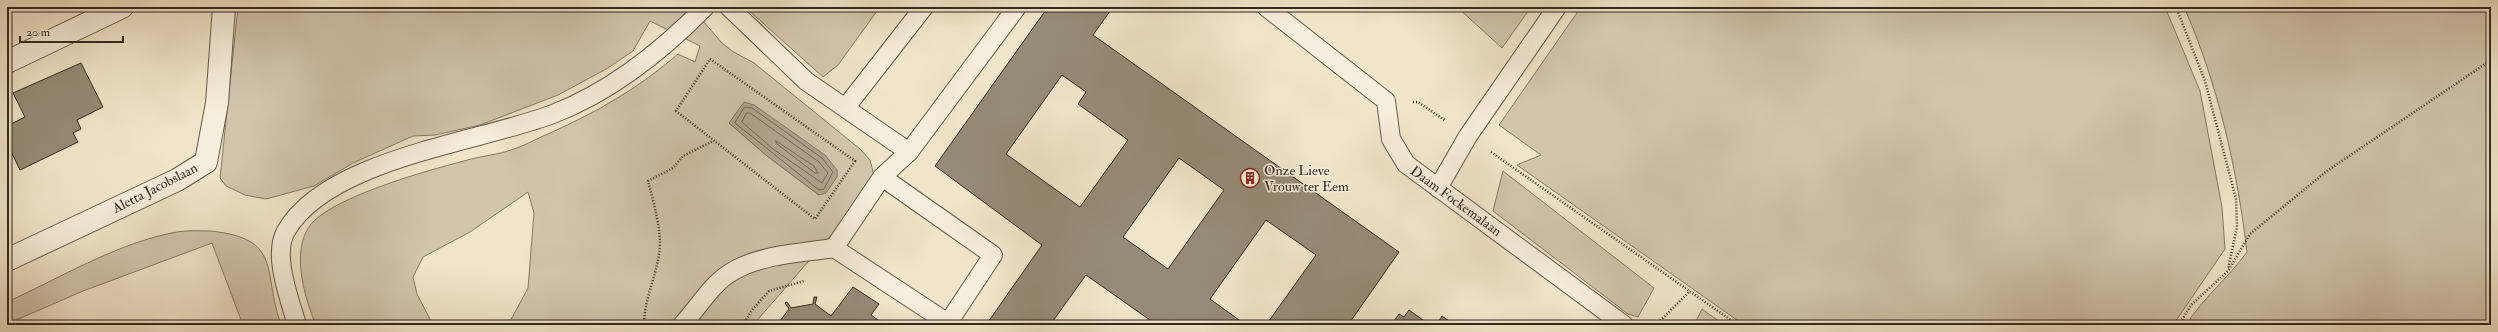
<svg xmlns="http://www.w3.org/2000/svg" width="2498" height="332" font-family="'IM FELL Double Pica',serif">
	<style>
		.green { fill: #d1c5ac; stroke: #827766; fill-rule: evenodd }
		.water { fill: #b0a590; stroke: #7e7363 }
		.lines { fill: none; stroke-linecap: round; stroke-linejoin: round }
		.shore { stroke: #716758; stroke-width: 1 }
		.building { fill: #958b78; stroke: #322920; fill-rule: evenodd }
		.lane-casing { stroke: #62584a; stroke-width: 20 }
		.street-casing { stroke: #62584a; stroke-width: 24 }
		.path { stroke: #322920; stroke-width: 2.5; stroke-dasharray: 1 2; stroke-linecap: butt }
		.lane { stroke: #f6eedc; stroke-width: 18 }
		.street { stroke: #f6eedc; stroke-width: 22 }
		.labels { text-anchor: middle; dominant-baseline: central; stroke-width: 3; stroke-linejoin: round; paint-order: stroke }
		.poi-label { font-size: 14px; fill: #322920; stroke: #f6eedc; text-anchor: start }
		.street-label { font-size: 14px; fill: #322920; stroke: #f6eedc }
	</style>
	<rect width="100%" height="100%" fill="#f1e5c9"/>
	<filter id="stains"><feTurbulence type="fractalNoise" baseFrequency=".005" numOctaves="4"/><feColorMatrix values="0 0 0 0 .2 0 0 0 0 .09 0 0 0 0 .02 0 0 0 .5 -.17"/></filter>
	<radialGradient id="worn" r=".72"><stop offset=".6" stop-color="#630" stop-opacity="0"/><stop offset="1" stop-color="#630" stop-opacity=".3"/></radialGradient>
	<g class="green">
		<path d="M238 7H691L722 43 732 51 754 63 860 149 870 160 875 179 855 208 753 325H508L528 288 534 213 528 192 470 232 423 257 413 277 417 294 433 325H316C304 297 288 243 316 219 345 194 425 171 464 161 480 156 498 155 514 149 526 145 538 138 550 133 597 112 639 88 678 54L695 62 700 46 650 21 633 51 608 68 558 95 480 125 435 135 413 136 353 163 314 186 266 199 245 195 226 186 220 178ZM729 123 819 195 767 156Z"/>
		<path d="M745 7H880L838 65 823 77Z"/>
		<path d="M1457 7H1531L1502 48Z"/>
		<path d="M1581 7H2165L2200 91 2222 207 2225 249 2173 325H1744L1517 165 1541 155 1499 125Z"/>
		<path d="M2184 7H2491V325H2186C2203 298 2228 278 2247 252 2237 168 2218 84 2184 7Z"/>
		<path d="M1503 171 1654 288 1638 317 1628 314 1493 211Z"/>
		<path d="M211 231C283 239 262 270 281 325H243L212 243 83 291 7 324V302C60 278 119 242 177 232 188 230 200 231 211 231Z"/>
		<path d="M1702 309 1724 325H1694Z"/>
	</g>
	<path class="water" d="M744 102 754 105 825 155 837 170V177L826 193 819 195 767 156 729 123Z"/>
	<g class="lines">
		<g class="shore">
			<path d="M745 107 752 108 822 158 833 172 824 189 819 190 735 123Z"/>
			<path d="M747 113H750L819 162 828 173 822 183 773 149 742 122Z"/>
			<path d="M776 141 814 166 818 173H815L777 144Z"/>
		</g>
	</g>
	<g class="building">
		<path d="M1048 7H1113L1093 35 1399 252 1348 325H1266L1316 255 1266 220 1210 299 1246 325H1157L1086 275 1050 325H986L1042 245 935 166ZM1062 75 1086 92 1078 104 1128 140 1080 207 1006 154ZM1179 158 1224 190 1168 269 1123 237Z"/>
		<path d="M81 63 103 107 77 120 81 129 73 133 78 142 20 170 7 143V126L25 117 13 93Z"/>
		<path d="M853 287 879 304 871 315 885 325H777L789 309 785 303 787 302 791 308 813 304 814 297H817L815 304 831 316Z"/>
		<path d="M1409 310 1430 325H1391L1399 314 1404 317Z"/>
		<path d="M1442 316 1455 325H1436Z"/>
	</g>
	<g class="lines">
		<defs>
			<g id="lane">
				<path d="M729 7 806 81 909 152 882 177 834 248 948 323 993 255 882 177"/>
				<path d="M1266 7 1386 101 1391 139 1406 164 1624 325"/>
				<path d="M846 107 924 7"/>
				<path d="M909 152 1017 7"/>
				<path d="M1438 188 1468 136 1557 7"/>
				<path d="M297 325C290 300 272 255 286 231 327 159 480 142 553 114 610 92 662 51 705 7"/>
				<path d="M682 325C699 307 712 282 735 270 764 254 802 253 834 248"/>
			</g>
			<g id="street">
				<path d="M7 62 122 7"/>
				<path d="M7 260 177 180 206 162 217 103 224 7"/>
			</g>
		</defs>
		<use href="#lane" class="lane-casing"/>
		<use href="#street" class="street-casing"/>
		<g class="path">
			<path d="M2176 7 2205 81 2236 199 2237 227 2228 269"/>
			<path d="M710 59 855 161 815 219 676 111Z"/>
			<path d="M1413 102H1418L1446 121"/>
			<path d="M1491 152 1738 325"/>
			<path d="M644 325C644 296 660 270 660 241 659 221 653 200 648 181L673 168 683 156 713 141"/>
			<path d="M743 325 752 310 769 291 804 281"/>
			<path d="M1656 325 1690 291"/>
			<path d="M2179 325 2191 305 2228 271 2250 234 2327 171 2491 60"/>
		</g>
		<use href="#lane" class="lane"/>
		<use href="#street" class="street"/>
	</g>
	<defs>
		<symbol id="building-ring" viewBox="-11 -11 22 22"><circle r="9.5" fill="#f6eedc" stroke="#8f2418" stroke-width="1.5"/><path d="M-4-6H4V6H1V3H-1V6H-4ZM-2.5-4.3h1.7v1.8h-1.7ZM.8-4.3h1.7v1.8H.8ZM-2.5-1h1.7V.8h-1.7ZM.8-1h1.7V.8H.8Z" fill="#8f2418"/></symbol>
	</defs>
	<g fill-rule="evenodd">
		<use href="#building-ring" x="1239" y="167" width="22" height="22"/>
	</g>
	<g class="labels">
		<g class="poi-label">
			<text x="1264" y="170">Onze Lieve<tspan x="1264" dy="16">Vrouw ter Eem</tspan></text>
		</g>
		<g class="street-label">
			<text transform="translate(155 188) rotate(-27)">Aletta Jacobslaan</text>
			<text transform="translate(1456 201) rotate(36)">Daam Fockemalaan</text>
		</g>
	</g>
	<rect width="2498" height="332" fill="none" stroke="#f1e5c9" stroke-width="24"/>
	<rect x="8" y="8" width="2482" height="316" fill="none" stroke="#322920" stroke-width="2"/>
	<rect x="12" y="12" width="2474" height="308" fill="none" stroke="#322920"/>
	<path d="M20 36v6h103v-6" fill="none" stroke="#322920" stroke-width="2"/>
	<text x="26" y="36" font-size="12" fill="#322920" stroke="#f6eedc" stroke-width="3" paint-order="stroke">20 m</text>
	<rect width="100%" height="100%" filter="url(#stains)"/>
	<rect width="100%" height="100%" fill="url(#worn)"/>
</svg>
